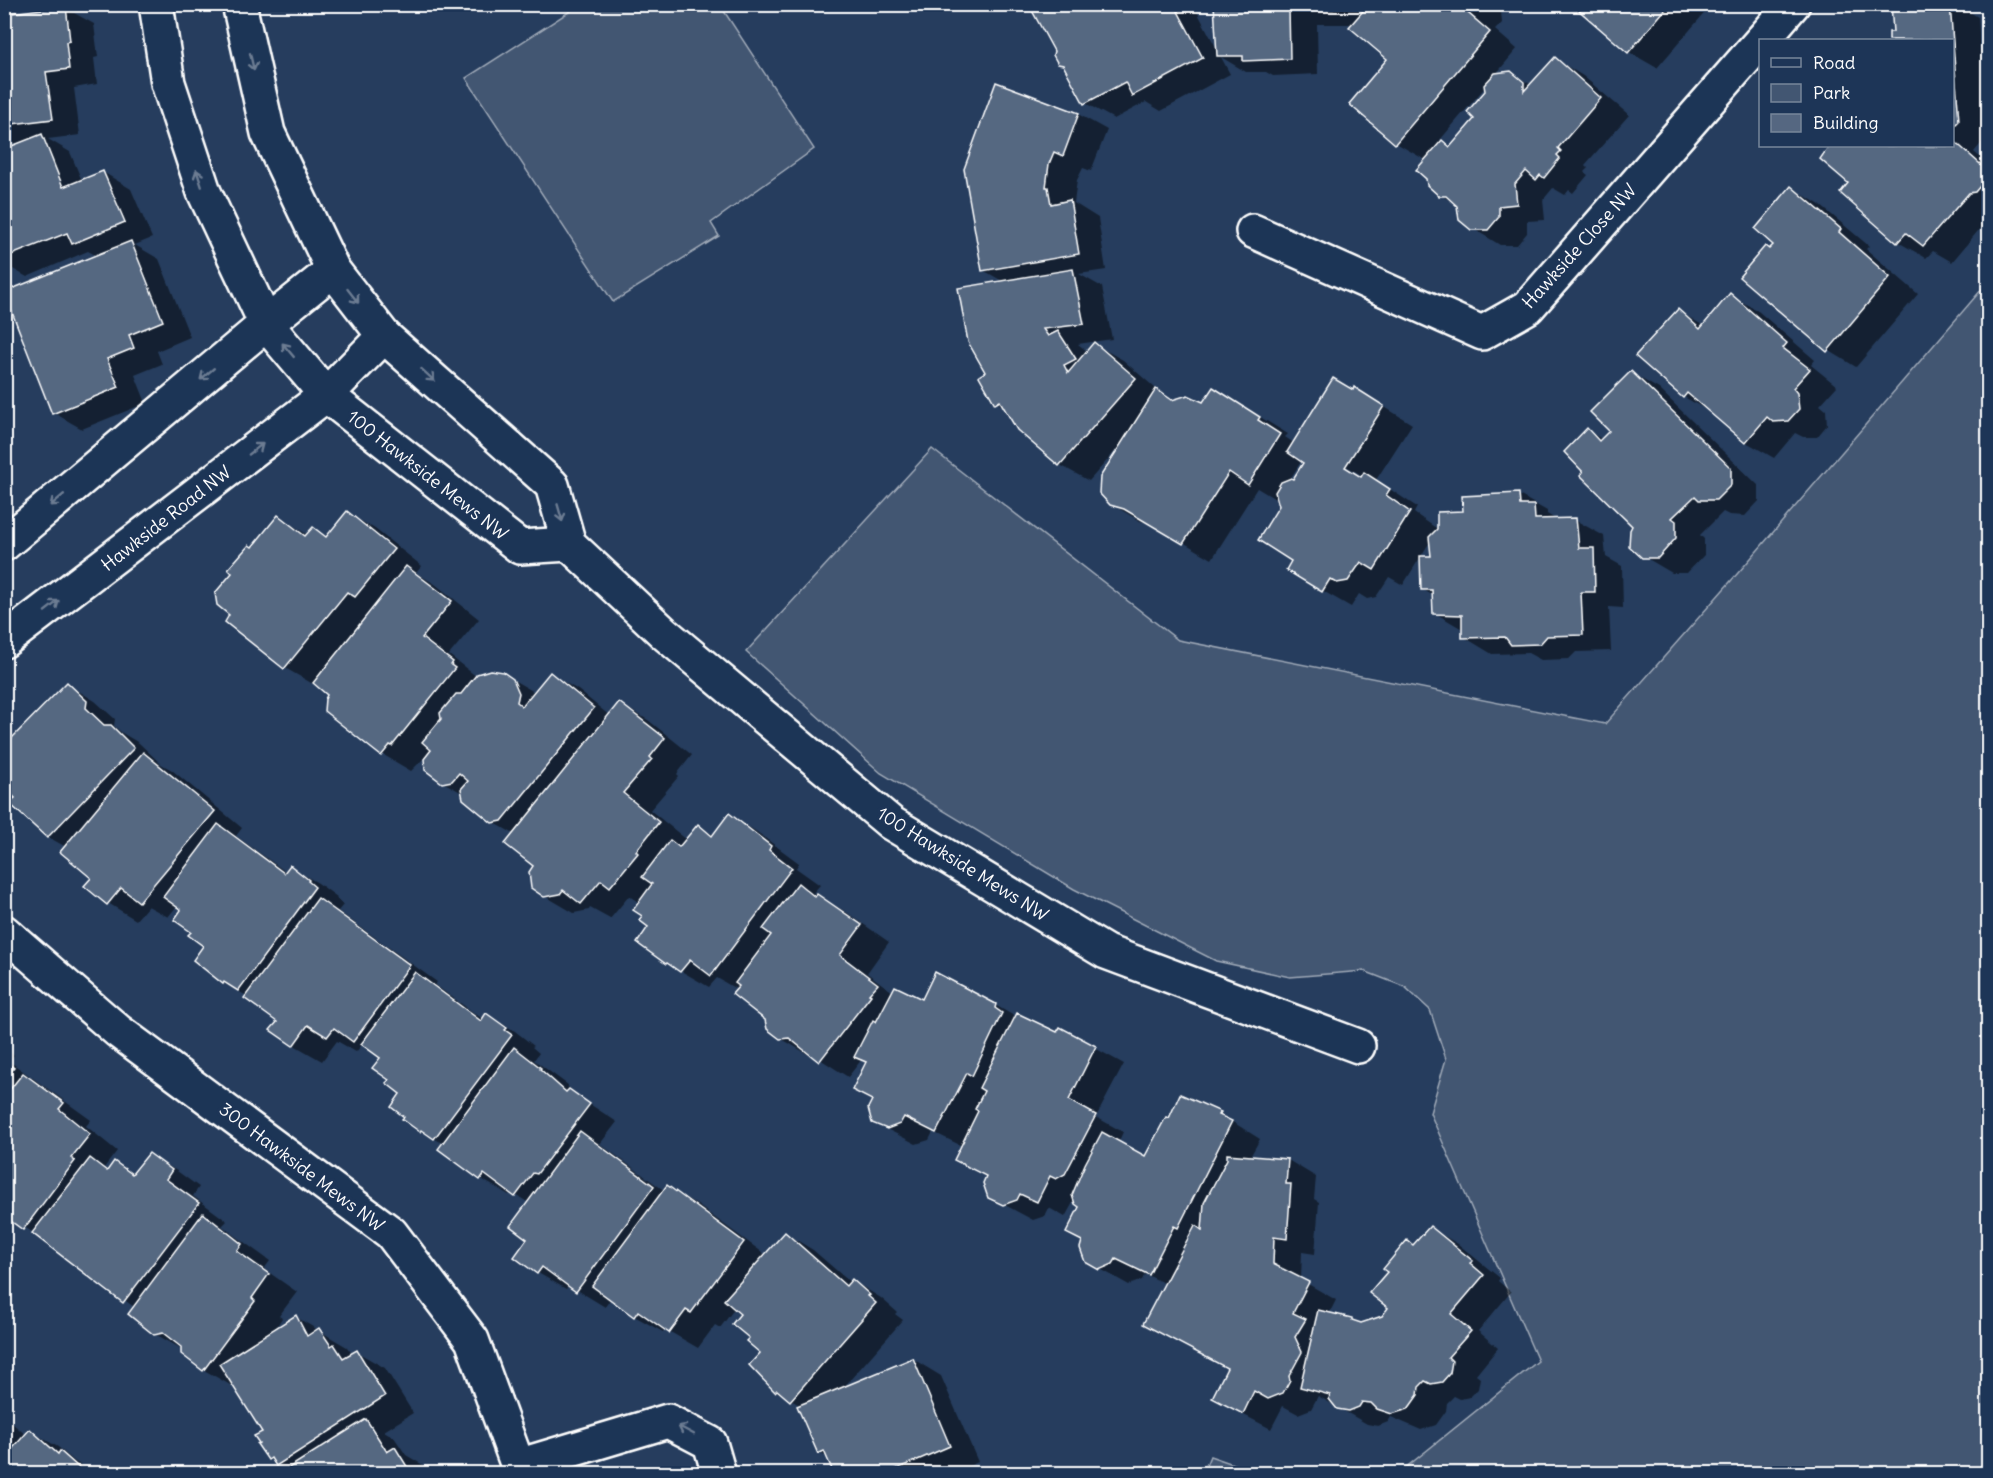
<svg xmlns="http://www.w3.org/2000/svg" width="1993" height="1478" font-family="Delius,sans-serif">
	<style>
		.green { fill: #425672; stroke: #a0aab8; stroke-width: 1.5 }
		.shadow { fill: #0007; fill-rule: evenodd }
		.building { fill: #556781; stroke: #fff; stroke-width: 1.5 }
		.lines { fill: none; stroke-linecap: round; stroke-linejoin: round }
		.minor-casing { stroke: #fff; stroke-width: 38 }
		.minor { stroke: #1d3557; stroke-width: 33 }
		.oneway { stroke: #6c7c92 }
		.labels { text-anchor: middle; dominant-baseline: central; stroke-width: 6; stroke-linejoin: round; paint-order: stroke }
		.street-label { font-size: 18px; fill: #fff; stroke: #1d3557 }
	</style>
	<rect width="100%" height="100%" fill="#263d5e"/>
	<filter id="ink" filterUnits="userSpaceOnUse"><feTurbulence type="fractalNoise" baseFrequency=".0167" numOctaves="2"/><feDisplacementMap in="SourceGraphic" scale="12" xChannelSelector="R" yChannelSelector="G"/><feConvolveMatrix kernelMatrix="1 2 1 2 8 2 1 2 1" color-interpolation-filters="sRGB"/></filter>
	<g filter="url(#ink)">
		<g class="green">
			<path d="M569 5H720L814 149 711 223 719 236 613 302 466 78 572 10Z"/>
			<path d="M1988 282V1473H1399L1538 1361 1430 1113 1446 1059 1430 1010 1405 987 1364 971 1290 977 1216 961 1074 889 881 773 746 652 932 449 1178 640 1605 724 1745 565Z"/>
			<path d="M1210 1456 1259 1473H1203Z"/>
		</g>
		<g class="shadow">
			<path d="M1034 4H1193L1218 51 1236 4H1359L1360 17 1371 4H1494L1501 11 1502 23 1495 30 1517 49 1496 74 1511 73 1532 85 1555 59 1583 76 1629 115 1585 165 1588 168 1584 172 1588 175 1573 193 1569 190 1565 195 1553 188 1543 200 1545 220 1527 221V233L1517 245H1500L1472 228 1459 205 1440 195 1427 161 1396 143 1390 59 1354 24H1317L1318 74 1273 76 1266 72H1246L1221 57 1230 74 1161 111 1146 102 1114 119 1085 103 1056 51ZM1486 86V92L1477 118 1452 147 1440 140Z"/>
			<path d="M1579 4H1703L1708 9 1657 68 1629 52Z"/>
			<path d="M1893 4H1956L1978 17 1986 138 1974 152 1988 164V219L1952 262 1933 251 1926 258 1898 242 1842 193 1850 183 1824 153 1832 146H1952V40H1891L1890 34 1895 33Z"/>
			<path d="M65 8 94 24 98 57 94 58 97 84 74 88 80 135 48 139 70 152 82 181 103 172 131 189 152 238 135 245 159 259 190 337 157 351 162 364 135 375 146 403 82 429 54 413 97 256 88 251 27 277 4 264V151L23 142 4 145V15Z"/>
			<path d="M1078 114 1107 130 1091 171 1083 168 1077 180 1074 203 1098 218 1106 270 1079 274 1102 287 1112 339 1078 344 1088 352 1094 344 1123 360 1162 394 1174 401 1203 404 1214 389 1288 434 1285 437 1294 443 1383 406 1412 424 1376 480 1417 507 1414 513 1439 530 1464 513 1519 495 1547 511V514L1557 520H1575L1604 536 1606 557 1622 566 1623 608 1609 607 1611 651 1576 652 1569 659 1541 660 1528 653 1492 654 1464 637V630L1435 613 1434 596 1422 589 1432 557 1431 540 1403 585 1389 577 1376 597 1367 599 1359 594 1351 607 1323 591 1293 560 1278 497 1277 500 1257 488 1212 559 1152 524 1140 521 1111 504 1120 448 1119 447 1089 481 1060 465 1018 429 1006 408 996 402 987 372 1004 282 983 270 965 169ZM1302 460 1305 462 1294 481 1290 479ZM1339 462 1363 476V479L1338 465Z"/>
			<path d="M1792 188 1820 205 1869 246 1866 249 1918 294 1856 367 1828 350 1770 251 1775 245Z"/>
			<path d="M1730 295 1758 311 1815 360 1811 365 1837 386 1820 405 1826 410 1827 425 1817 437H1803L1795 433 1774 458 1746 442 1712 413 1684 397 1678 311 1704 326Z"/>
			<path d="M1631 373 1659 389 1759 486V501L1745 516 1729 515 1723 512 1700 535 1704 539V555L1687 573H1672L1643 556 1634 526 1585 471 1587 430 1603 440 1612 431Z"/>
			<path d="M347 513 375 529 422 566 416 573 435 584 479 619 449 655 477 677 503 674 536 693 550 674 578 690 610 716 620 704 648 720 692 755 677 774 679 776 650 810 687 840 698 826 714 835 729 815 757 832 799 863 796 868 820 885 813 893 846 912 889 942 867 973 893 992 923 1001 995 1005 1016 1017 1057 1034 1060 1029 1124 1064 1096 1117 1123 1132 1118 1143 1146 1158 1220 1114 1260 1139 1250 1157 1288 1160 1316 1177 1314 1199 1319 1202 1315 1254 1302 1252 1301 1280 1336 1300 1329 1314 1352 1320 1361 1325 1383 1317 1390 1308 1389 1272 1408 1241 1415 1245 1430 1228 1458 1244 1500 1278 1498 1281 1511 1292 1478 1331 1498 1348 1476 1375 1480 1378 1478 1389 1470 1397 1460 1399 1454 1396 1447 1403 1446 1411 1436 1425 1421 1430 1391 1417 1388 1422 1378 1426 1367 1424 1318 1396 1311 1409 1298 1414 1283 1406 1271 1429 1242 1414 1214 1398 1229 1369 1145 1324 1166 1284 1145 1274 1142 1280 1129 1285 1086 1261 1081 1206 1075 1199 1065 1217 1049 1208 1045 1216 1033 1220 990 1197 987 1177 956 1159 962 1146 933 1132 929 1140 916 1144 873 1122V1101L867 1063 862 1059 848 1077 812 1054 809 1055 780 1038 766 1019 738 990 717 978 709 987 667 963 644 916 640 903 629 896 610 919 590 908 589 910 574 913 545 896 535 865 514 834 493 822 464 794 443 782 427 769 426 756 411 771 382 754 326 710 329 695 315 683 313 684 285 668 227 621 231 614 253 549 279 517 308 535 313 529 328 537Z"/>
			<path d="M67 684 95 701 115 719 114 726 122 733 139 743 161 764 172 770 242 828 236 836 286 872 290 867 318 883 337 897 336 898 343 905 338 911 437 982 435 985 484 1020 487 1015 515 1031 534 1046 532 1047 539 1053 534 1060 568 1085V1087L579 1097 617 1122 600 1144 665 1191 667 1187 696 1204 766 1255 785 1233 813 1250 851 1283 853 1281 881 1298 897 1312 895 1314 903 1320 843 1388 913 1359 941 1376 978 1462 951 1474H835L829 1458 819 1453 801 1406 776 1391 762 1353 751 1338 743 1314 735 1308 720 1328 715 1325 698 1348 665 1329 663 1332 634 1316 611 1298 605 1307 569 1285 566 1289 538 1273 516 1256 529 1238V1203L511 1192 509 1195 481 1179 444 1144 421 1131 402 1094 391 1080 382 1058 362 1045 356 1052 337 1041 322 1061 294 1045 273 1030 279 1022 247 996 223 983 205 946 193 932 183 910 177 906 168 917 148 906 136 920 108 903 93 878 66 847 48 837 12 803 17 798Z"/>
			<path d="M4 1048 14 1055 9 1061 91 1120 86 1126 117 1151 104 1168 109 1171 114 1163 134 1174 149 1155 177 1171 199 1187 193 1196 227 1221 222 1226 270 1261 264 1269 297 1292 279 1316 282 1318 273 1332 296 1317 347 1347 353 1355 357 1352 385 1368 413 1413 384 1431 394 1437 406 1455 423 1465 428 1474H282L287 1470 269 1459 264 1432 233 1384 232 1386 204 1370 182 1353V1349L155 1334 134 1307 43 1239 4 1214Z"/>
			<path d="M4 1406 10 1411 5 1417 26 1435 30 1431 58 1447 74 1461 94 1474H4Z"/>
		</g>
		<g class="building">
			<path d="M1031 4H1174L1203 58 1132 96 1125 82 1084 104 1063 65 1058 64 1053 55 1054 51 1029 5Z"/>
			<path d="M1214 4H1332L1333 9 1289 8 1290 59 1243 61V56H1217Z"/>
			<path d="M1369 4H1474L1468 13 1490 32 1395 144 1349 104 1387 59 1349 27Z"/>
			<path d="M1577 4H1670L1628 53 1575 7Z"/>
			<path d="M1891 4H1950L1959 121 1952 128V40H1889V32H1893Z"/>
			<path d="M66 6 70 41 66 42 69 69 46 72 53 119 4 125V14Z"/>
			<path d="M1555 57 1601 98 1558 148 1561 151 1557 155 1560 158 1544 178 1540 175 1536 180 1526 171 1515 184 1517 204 1499 206V217L1488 230H1471L1459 220 1457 206 1446 196H1439L1427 185 1426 179 1416 170 1442 140 1450 147 1474 119 1467 112 1485 91 1484 85 1495 73 1511 71 1524 82V91Z"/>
			<path d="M996 82 1079 113 1063 156 1054 152 1049 164 1046 187H1048L1051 204 1070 200 1079 254 982 271 964 169Z"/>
			<path d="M42 134 63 187 103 171 125 222 72 244 67 233 4 258V149Z"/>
			<path d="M1952 139 1988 171 1986 179 1975 192 1969 193 1923 246 1906 233 1897 243 1840 193 1848 183 1820 159 1829 146H1952Z"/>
			<path d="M1791 186 1841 229 1839 232 1890 277 1827 352 1739 277 1765 246 1769 249 1773 245 1755 229Z"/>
			<path d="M131 241 163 321 129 335 134 348 107 359 119 387 52 414 4 292Z"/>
			<path d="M1073 269 1084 324 1043 329 1048 336 1058 331 1076 359 1064 365 1068 373 1094 342 1136 378 1059 466 1017 430 1000 401 995 404 979 376 985 372 968 342 958 288Z"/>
			<path d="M1730 293 1787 343 1783 348 1810 369 1793 388 1797 393 1799 409 1788 421 1773 422 1767 417 1745 443 1687 393 1683 398 1635 356 1678 309 1700 329Z"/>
			<path d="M1631 371 1731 468V485L1716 500H1699L1695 496 1672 518 1676 521V538L1658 558H1642L1629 546 1630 530 1632 526 1580 475 1583 472 1564 452 1587 428 1599 441 1609 431 1590 412Z"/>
			<path d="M1333 378 1353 390 1354 387 1384 406 1345 467 1361 477 1364 472 1390 489 1386 495 1410 512 1374 570 1361 562 1348 581 1337 583 1330 579 1322 592 1286 570 1291 561 1258 540 1279 506 1275 492 1281 482 1291 478 1293 479 1303 463 1287 452Z"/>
			<path d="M1213 387 1260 417 1258 420 1280 434 1248 485 1229 472 1183 544 1124 509 1110 505 1099 493 1100 477 1156 389 1172 400 1188 395 1203 402Z"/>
			<path d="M1519 493 1520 505H1534L1535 519 1576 518 1579 548H1594L1595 592H1581L1583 635 1547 636 1540 644 1511 645 1505 637 1462 638V615L1433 614 1432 590H1421L1420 556H1431L1429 537 1437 529V512L1463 511 1462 496Z"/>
			<path d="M347 511 394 549 355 597 347 592 284 669 225 622 229 615 217 605 215 593 232 573 228 569 249 545 252 547 278 515 305 536 313 527 326 537Z"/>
			<path d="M406 566 452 601 422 638 453 662 451 665 455 668 392 746 390 745 381 756 324 711 325 699 327 695 313 683Z"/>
			<path d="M490 670 503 672 513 679 519 693 517 702 522 706 550 672 594 708 502 821 492 823 463 799 461 789 468 781 459 773 452 781 442 783 425 770 424 759 431 750 422 742 441 719 440 713 456 694H461L477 674Z"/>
			<path d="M67 682 87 701 86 708 104 725H111L134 748 47 838 9 803 15 798 4 787V752L9 748 6 744Z"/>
			<path d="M619 702 665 738 650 757 652 759 623 793 659 822 636 851 638 853 610 887 601 880 581 904 563 890 560 894 544 897 531 888 529 872 533 866 505 844Z"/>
			<path d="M143 752 215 811 139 902 121 888 107 905 84 886 91 878 60 852Z"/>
			<path d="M729 813 771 846 769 850 792 868 711 976 690 960 680 972 667 963 666 964 637 943 648 927 639 920 642 916 633 910 652 884 642 877 670 840 679 847 698 824 712 836Z"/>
			<path d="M218 824 284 873 290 865 309 880 308 881 315 887 238 991 224 982 223 984 193 960 203 946 188 935 191 932 174 920 181 910 163 897Z"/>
			<path d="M798 883 815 897 817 894 862 925 840 955 878 984 869 994 871 995 819 1062 789 1038 780 1039 767 1029 765 1020 732 994 739 986 735 983 771 935 763 929Z"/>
			<path d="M318 898 410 965 353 1042 334 1028 327 1037 308 1025 293 1046 270 1030 277 1022 244 998Z"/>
			<path d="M415 972 481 1021 486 1013 507 1028 505 1030 512 1035 434 1139 421 1130 420 1132 402 1119 404 1117 391 1107 400 1094 386 1083 389 1080 372 1068 380 1058 361 1044Z"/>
			<path d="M935 972 996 1004 995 1008 1002 1013 972 1076 967 1073 936 1133 904 1117 900 1124 887 1129 872 1123 868 1108 872 1100 852 1090 866 1062 854 1057 873 1020 876 1022 895 986 922 999Z"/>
			<path d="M1017 1013 1057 1032 1060 1027 1096 1046 1069 1100 1096 1115 1065 1174 1056 1179 1050 1176 1037 1202 1020 1194 1017 1200 1003 1205 988 1198 983 1183 986 1176 954 1160 978 1111 975 1109 984 1091 979 1088Z"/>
			<path d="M514 1047 541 1068 540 1069 566 1092 569 1089 590 1104 537 1174 533 1173 515 1197 484 1174 480 1180 438 1149Z"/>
			<path d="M4 1061 14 1068 4 1080Z"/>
			<path d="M23 1073 64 1103 59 1109 90 1134 71 1158 75 1161 23 1230 4 1216V1097Z"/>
			<path d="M1180 1094 1221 1112 1219 1115 1232 1121 1178 1228 1174 1226 1149 1275 1116 1259 1113 1264 1099 1270 1085 1262 1080 1248 1082 1241 1066 1233 1079 1207 1075 1204 1072 1195 1085 1164 1102 1132 1145 1156 1166 1117 1169 1118Z"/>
			<path d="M580 1131 654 1186 576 1292 542 1267 537 1274 514 1257 527 1239 510 1226Z"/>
			<path d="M149 1153 172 1170 166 1179 199 1203 123 1303 32 1233 90 1158 107 1171 114 1161 132 1174Z"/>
			<path d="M1227 1154 1288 1159 1286 1184H1291L1287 1239 1274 1237 1273 1264 1309 1282 1293 1313 1306 1319 1295 1337 1302 1352 1289 1376 1290 1380 1283 1393 1268 1399 1254 1391 1243 1414 1212 1398 1227 1368 1143 1324 1195 1225 1202 1230 1204 1203 1227 1159Z"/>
			<path d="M667 1185 744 1242 691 1313 686 1310 669 1333 638 1311 634 1317 592 1286Z"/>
			<path d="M203 1213 242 1244 237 1251 269 1274 252 1298 255 1301 203 1371 181 1354V1347L163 1333 154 1335 128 1314Z"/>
			<path d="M1430 1226 1473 1261 1470 1263 1484 1275 1451 1314 1471 1331 1448 1357 1452 1361 1450 1373 1442 1382 1431 1384 1425 1381 1419 1387 1418 1395 1408 1409 1392 1414 1377 1409 1371 1403 1362 1402 1359 1407 1349 1411 1337 1409 1329 1399 1330 1395 1300 1387 1318 1310 1352 1318V1320L1361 1323 1382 1316 1388 1308 1369 1293 1387 1272 1383 1269 1407 1240 1413 1245Z"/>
			<path d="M785 1232 846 1286 852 1279 870 1295 868 1296 876 1303 790 1401 777 1390 775 1392 749 1365 760 1353 746 1341 749 1338 732 1324 740 1314 724 1300Z"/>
			<path d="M296 1315 307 1336 319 1328 331 1346 334 1344 343 1358 357 1350 385 1396 276 1466 271 1458 268 1460 257 1444 259 1443 254 1436 262 1432 219 1364Z"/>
			<path d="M913 1358 950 1446 885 1474H834L824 1451 818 1454 797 1406Z"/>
			<path d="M366 1419 387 1452 395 1447 411 1473 279 1474Z"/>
			<path d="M30 1429 58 1454 60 1451 86 1474H4V1458Z"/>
		</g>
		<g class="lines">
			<defs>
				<g id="minor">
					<path d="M156 4 168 83 204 192 266 324 326 395 520 547 569 544"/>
					<path d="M239 4 268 133 333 270 384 336 552 485 569 544 664 633 891 823 1106 952 1358 1046"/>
					<path d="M1762 40 1793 4"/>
					<path d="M1253 231 1482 333 1528 307 1760 42"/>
					<path d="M4 544 266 324 333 270"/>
					<path d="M4 641 326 395 384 336"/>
					<path d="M4 932 118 1031 391 1233 472 1340 518 1466"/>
					<path d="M515 1474 518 1466 668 1421 710 1443 719 1474"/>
				</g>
			</defs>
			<use href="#minor" class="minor-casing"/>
			<use href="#minor" class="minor"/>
		</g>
		<defs><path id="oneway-shaft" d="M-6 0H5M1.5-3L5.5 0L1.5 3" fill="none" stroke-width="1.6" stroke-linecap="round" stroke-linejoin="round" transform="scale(1.5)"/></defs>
		<g class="oneway">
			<use href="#oneway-shaft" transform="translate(252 62) rotate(77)"/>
			<use href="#oneway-shaft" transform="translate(199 178) rotate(-108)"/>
			<use href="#oneway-shaft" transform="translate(353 296) rotate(52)"/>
			<use href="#oneway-shaft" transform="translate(288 350) rotate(-130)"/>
			<use href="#oneway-shaft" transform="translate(207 374) rotate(140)"/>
			<use href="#oneway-shaft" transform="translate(428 375) rotate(42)"/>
			<use href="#oneway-shaft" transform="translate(256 449) rotate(-38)"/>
			<use href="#oneway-shaft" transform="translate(57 500) rotate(140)"/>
			<use href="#oneway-shaft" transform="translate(560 513) rotate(74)"/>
			<use href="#oneway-shaft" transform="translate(52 606) rotate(-38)"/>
			<use href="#oneway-shaft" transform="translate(686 1430) rotate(-152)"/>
		</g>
	</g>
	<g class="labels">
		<g class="street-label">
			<text transform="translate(1579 246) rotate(-48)">Hawkside Close NW</text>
			<text transform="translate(428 475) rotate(38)">100 Hawkside Mews NW</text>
			<text transform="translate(166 518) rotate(-38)">Hawkside Road NW</text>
			<text transform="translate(963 864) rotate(32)">100 Hawkside Mews NW</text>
			<text transform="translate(302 1167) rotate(37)">300 Hawkside Mews NW</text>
		</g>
	</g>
	<rect width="1993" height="1478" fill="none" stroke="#1d3557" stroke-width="24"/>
	<rect x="12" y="12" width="1969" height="1454" fill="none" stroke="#fff" stroke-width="2" filter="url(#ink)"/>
	<rect x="1759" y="39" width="195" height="108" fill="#1d3557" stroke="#77869a" stroke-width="1.5"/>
	<rect x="1771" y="58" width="30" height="9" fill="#1d3557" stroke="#77869a" stroke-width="1.5"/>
	<text x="1813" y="69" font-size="18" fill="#ffffff">Road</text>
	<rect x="1771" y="84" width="30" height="18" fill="#425672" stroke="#77869a" stroke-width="1.5"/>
	<text x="1813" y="99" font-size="18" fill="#ffffff">Park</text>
	<rect x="1771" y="114" width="30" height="18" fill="#556781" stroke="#77869a" stroke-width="1.5"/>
	<text x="1813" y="129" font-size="18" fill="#ffffff">Building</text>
</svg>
